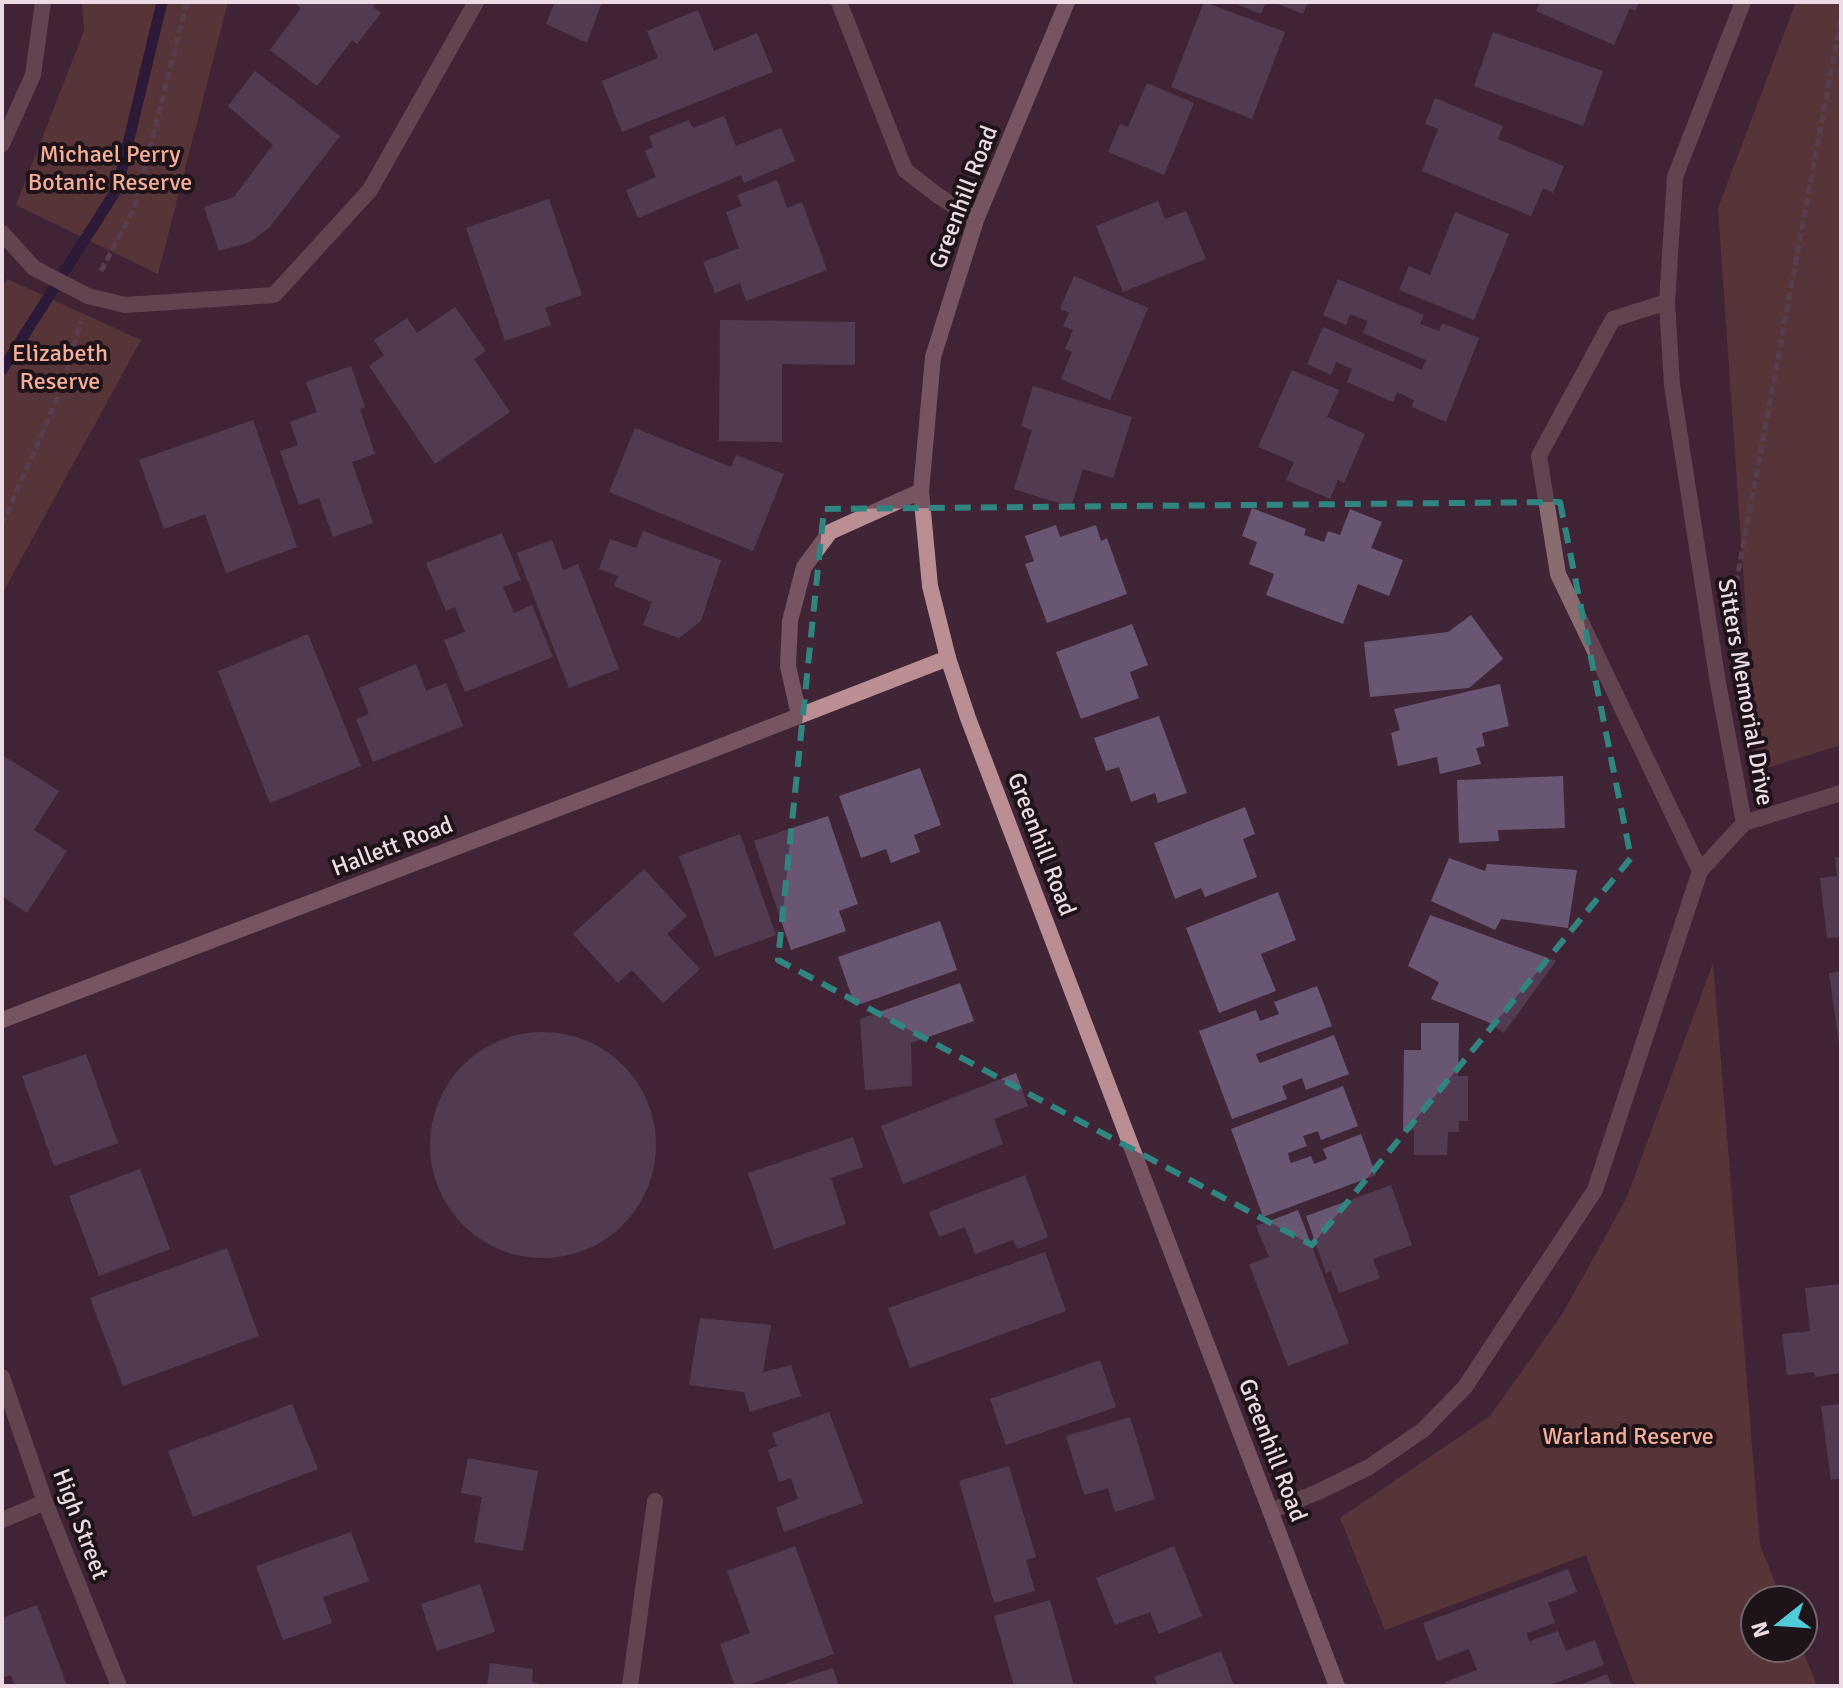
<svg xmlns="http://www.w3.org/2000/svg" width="1843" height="1688" font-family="Signika,sans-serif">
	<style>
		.green { fill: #73473b }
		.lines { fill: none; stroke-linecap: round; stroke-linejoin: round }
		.stream { stroke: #180e3b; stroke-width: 11 }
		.building { fill: #695672 }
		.path { stroke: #755c6b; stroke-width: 5; stroke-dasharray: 8 4; stroke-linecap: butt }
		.service { stroke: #896c70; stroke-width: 16 }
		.minor { stroke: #896c70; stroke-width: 16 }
		.secondary { stroke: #bb8e94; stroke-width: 16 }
		.marked { fill: none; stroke: #308580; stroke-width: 6; stroke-dasharray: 16 10; stroke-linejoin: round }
		.labels { text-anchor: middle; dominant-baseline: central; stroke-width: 8; stroke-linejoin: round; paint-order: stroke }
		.park-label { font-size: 24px; fill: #f4ad98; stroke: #1f131a }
		.street-label { font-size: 24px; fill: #ecdae5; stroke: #1f131a }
	</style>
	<rect width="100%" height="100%" fill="#402536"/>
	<g class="green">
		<path d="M82 2H228L158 274 16 205 84 31Z"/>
		<path d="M1796 2H1841V745L1757 771 1718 208Z"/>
		<path d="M7 279 141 340 2 594V288Z"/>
		<path d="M1713 963 1760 1545 1782 1600H1755V1648H1802L1817 1686H1635L1586 1555 1385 1630 1340 1518 1490 1416 1563 1313 1627 1197Z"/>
	</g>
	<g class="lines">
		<path class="stream" d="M2 370 117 189 162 2"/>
	</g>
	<g class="building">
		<path d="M293 2H377L373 7 381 13 357 44 352 40 317 86 270 50 301 8Z"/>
		<path d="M555 2H602L587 43 546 24Z"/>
		<path d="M1204 2 1285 32 1252 119 1171 87Z"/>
		<path d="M1232 2H1266L1261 14Z"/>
		<path d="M1273 2H1308L1303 14Z"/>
		<path d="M1540 2H1639L1635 11 1630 8 1614 45 1536 11Z"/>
		<path d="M698 10 714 51 757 33 773 72 622 132 602 81 658 58 647 31Z"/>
		<path d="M1493 32 1603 71 1583 126 1474 86Z"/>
		<path d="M255 71 340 136 270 227 250 242 219 251 204 207 234 197 273 145 228 106Z"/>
		<path d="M1147 83 1194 103 1164 175 1108 152 1120 124 1128 127Z"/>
		<path d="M1435 98 1503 126 1498 139 1564 166 1553 193 1543 188 1531 216 1422 171 1438 129 1425 124Z"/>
		<path d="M724 116 736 146 781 128 795 161 744 183 741 175 638 218 626 190 656 177 645 151 653 147 649 136 689 120 693 128Z"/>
		<path d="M777 180 787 208 802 202 827 270 746 301 740 283 715 293 703 262 739 248 726 212 742 206 737 195Z"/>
		<path d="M549 199 582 295 545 308 551 325 505 341 466 228Z"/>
		<path d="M1158 201 1165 219 1186 211 1206 259 1123 292 1096 226Z"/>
		<path d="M1455 212 1509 234 1474 320 1399 290 1409 266 1430 275Z"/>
		<path d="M1074 276 1148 308 1110 400 1061 379 1072 352 1065 349 1073 330 1063 326 1069 313 1060 309Z"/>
		<path d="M1338 279 1424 315 1420 324 1439 331 1442 323 1479 338 1446 422 1412 407 1414 400 1397 392 1393 402 1347 382 1352 369 1336 362 1331 375 1307 364 1323 327 1422 370 1426 360 1363 333 1368 321 1350 314 1346 325 1323 315Z"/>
		<path d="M455 307 486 351 474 359 510 412 435 464 369 366 384 355 374 340 407 318 417 333Z"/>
		<path d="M720 320 855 322V365L782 364V442L719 441Z"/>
		<path d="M351 366 365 407 360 409 375 454 352 462 373 523 333 537 319 498 299 505 280 451 298 445 290 422 317 412 306 382Z"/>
		<path d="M1292 370 1339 390 1327 417 1365 434 1344 483 1338 480 1330 499 1286 480 1294 462 1258 447Z"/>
		<path d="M1033 386 1132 417 1113 478 1083 469 1071 507 1014 489 1032 430 1021 426Z"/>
		<path d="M253 420 297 547 226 573 205 514 164 529 139 460Z"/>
		<path d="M635 428 731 467 736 455 784 474 753 551 609 492Z"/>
		<path d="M1252 508 1306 529 1304 535 1324 542 1328 531 1340 535 1350 509 1382 522 1371 548 1403 560 1389 596 1358 584 1343 624 1266 595 1274 574 1249 564 1257 542 1242 536Z"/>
		<path d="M1056 525 1060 537 1096 525 1101 541 1107 538 1127 594 1047 623 1025 564 1034 561 1025 536Z"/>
		<path d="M643 531 721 560 701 621 679 638 643 625 652 602 614 586 618 576 599 569 610 539 636 548Z"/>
		<path d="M502 533 521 580 503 587 514 613 532 605 553 657 465 692 444 640 465 632 455 607 446 611 426 563Z"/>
		<path d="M552 540 563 570 578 564 619 669 569 688 517 553Z"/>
		<path d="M1471 615 1503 659 1469 688 1370 697 1364 642 1448 632Z"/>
		<path d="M1132 624 1148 665 1130 672 1139 698 1081 719 1056 652Z"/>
		<path d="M308 634 361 766 270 803 218 671Z"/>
		<path d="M416 664 426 691 446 683 463 726 373 762 356 719 369 714 359 688Z"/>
		<path d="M1500 684 1509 726 1482 733 1485 746 1476 748 1481 764 1440 774 1437 757 1398 766 1391 733 1400 730 1394 709Z"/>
		<path d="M1159 716 1187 793 1158 803 1155 793 1131 802 1119 767 1106 771 1094 738Z"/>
		<path d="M2 755 59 791 34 830 67 851 27 913 2 896Z"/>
		<path d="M920 768 941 825 914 835 920 852 891 863 886 849 861 858 839 796Z"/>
		<path d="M1563 776 1565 828 1498 830 1499 841 1459 843 1457 780Z"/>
		<path d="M1245 807 1255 834 1243 839 1257 877 1205 897 1201 888 1175 899 1154 843Z"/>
		<path d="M828 816 858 904 839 911 846 931 791 950 754 841Z"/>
		<path d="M740 834 776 935 715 957 679 856Z"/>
		<path d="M1835 857H1841V937L1827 938 1820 878 1837 876Z"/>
		<path d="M1449 858 1485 871 1487 864 1577 870 1568 928 1501 919 1495 930 1431 901Z"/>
		<path d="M644 869 687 916 667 934 700 969 663 1003 632 970 618 983 573 934Z"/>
		<path d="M1278 892 1296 940 1261 954 1276 991 1219 1013 1186 928Z"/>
		<path d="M1430 915 1556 961 1504 1033 1488 1022 1431 999 1439 982 1408 966Z"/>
		<path d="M940 921 957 970 855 1006 838 957Z"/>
		<path d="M1841 971V1044H1839L1829 973Z"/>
		<path d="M960 983 974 1021 911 1043 912 1086 865 1090 860 1019Z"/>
		<path d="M1317 986 1332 1026 1256 1054 1258 1060 1260 1063 1334 1035 1349 1074 1306 1090 1302 1078 1282 1086 1287 1099 1232 1119 1199 1031 1256 1010 1260 1021 1279 1014 1274 1002Z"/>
		<path d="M1421 1023H1459L1458 1076H1468V1121H1459V1132H1448L1447 1155H1414V1130L1403 1131 1404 1050H1421Z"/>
		<circle cx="543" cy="1145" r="113"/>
		<path d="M86 1054 118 1143 54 1166 22 1076Z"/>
		<path d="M1016 1073 1028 1106 994 1119 1003 1144 903 1184 881 1126Z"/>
		<path d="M1343 1086 1358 1126 1321 1140 1318 1131 1303 1136 1307 1146 1288 1153 1289 1158 1291 1163 1311 1156 1314 1164 1327 1159 1323 1149 1361 1134 1376 1175 1263 1217 1231 1129Z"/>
		<path d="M853 1137 863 1167 831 1178 846 1224 774 1249 748 1173Z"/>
		<path d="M140 1169 170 1249 99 1276 69 1196Z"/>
		<path d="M1025 1175 1048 1237 1018 1249 1013 1240 975 1254 965 1227 939 1237 929 1212Z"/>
		<path d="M1391 1185 1412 1245 1373 1259 1380 1278 1339 1293 1331 1271 1326 1273 1306 1216Z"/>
		<path d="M1298 1210 1349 1343 1288 1366 1249 1264 1269 1257 1256 1226Z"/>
		<path d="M227 1248 259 1336 123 1386 90 1298Z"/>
		<path d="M1045 1252 1066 1311 910 1368 888 1308Z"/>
		<path d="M1841 1284V1373L1815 1377 1814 1372 1787 1375 1782 1334 1810 1331 1805 1288Z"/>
		<path d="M700 1318 771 1325 763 1372 791 1365 801 1396 750 1412 744 1392 689 1385Z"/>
		<path d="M1100 1360 1116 1407 1006 1445 990 1399Z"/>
		<path d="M292 1404 318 1469 193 1517 168 1451Z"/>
		<path d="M1841 1404V1478L1831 1480 1821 1406Z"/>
		<path d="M829 1412 863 1503 784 1532 776 1508 798 1499 791 1478 779 1482 768 1450 777 1446 772 1433Z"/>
		<path d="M1130 1417 1155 1499 1115 1512 1108 1488 1084 1495 1066 1436Z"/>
		<path d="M468 1458 538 1471 523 1551 474 1542 482 1497 461 1493Z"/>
		<path d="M1009 1466 1036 1557 1026 1560 1035 1591 994 1603 959 1481Z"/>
		<path d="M351 1532 369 1581 323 1597 332 1623 283 1640 256 1566Z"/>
		<path d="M795 1546 834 1654 745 1686H735L720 1644 750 1633 727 1571Z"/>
		<path d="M1174 1546 1202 1616 1159 1634 1150 1612 1115 1625 1096 1578Z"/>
		<path d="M1568 1569 1577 1592 1548 1603 1555 1623 1527 1633 1528 1638 1530 1641 1558 1631 1566 1651 1595 1640 1604 1665 1547 1686H1447L1445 1682 1477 1670 1469 1649 1437 1661 1423 1623Z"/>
		<path d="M480 1584 495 1632 437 1651 421 1604Z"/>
		<path d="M1050 1600 1074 1686H1014L994 1616Z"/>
		<path d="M37 1605 67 1686H15L11 1675 2 1678V1618Z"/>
		<path d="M1221 1651 1234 1686H1158L1154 1677Z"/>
		<path d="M490 1663 533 1669 532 1682 545 1686H487Z"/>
		<path d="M833 1668 839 1686H781V1685Z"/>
		<path d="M1607 1674 1612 1686H1577Z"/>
	</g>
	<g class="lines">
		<g class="path">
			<path d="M101 271 135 207 187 2"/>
			<path d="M2 525 61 390 81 321"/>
			<path d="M1734 595 1841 18"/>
		</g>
		<path class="service" d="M1667 302 1613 319 1539 456 1558 574 1700 871"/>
		<g class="minor">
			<path d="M839 2 905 170 937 195 976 220"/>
			<path d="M2 144 33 75 43 2"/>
			<path d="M2 233 34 268 88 296 125 305 274 295 370 190 476 2"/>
			<path d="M1744 823 1841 793"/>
			<path d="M2 1377 45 1502 119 1686"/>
			<path d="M1270 1511 1318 1492 1369 1467 1423 1430 1465 1387 1595 1190 1700 871 1744 823 1718 683 1672 385 1667 302 1675 177 1743 2"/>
			<path d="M2 1520 45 1502"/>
			<path d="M630 1686 655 1501"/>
		</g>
		<g class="secondary">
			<path d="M1067 2 976 220 933 357 921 491 930 586 948 658 968 718 1337 1686"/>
			<path d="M799 715 788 666 790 621 804 567 830 532 921 491"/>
			<path d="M2 1020 704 753 948 658"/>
		</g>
	</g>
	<path d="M0 0H1843V1688H0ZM1560 502 1631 858 1312 1245 778 960 824 509Z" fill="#402536" fill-opacity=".55" fill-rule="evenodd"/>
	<path class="marked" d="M1560 502 1631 858 1312 1245 778 960 824 509Z"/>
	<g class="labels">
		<g class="park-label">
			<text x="110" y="154">Michael Perry<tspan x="110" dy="28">Botanic Reserve</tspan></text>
			<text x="60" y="353">Elizabeth<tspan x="60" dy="28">Reserve</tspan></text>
			<text x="1628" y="1436">Warland Reserve</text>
		</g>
		<g class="street-label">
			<text transform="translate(963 197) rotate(-69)">Greenhill Road</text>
			<text transform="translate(1746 692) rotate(80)">Sitters Memorial Drive</text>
			<text transform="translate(1042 844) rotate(69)">Greenhill Road</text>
			<text transform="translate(392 846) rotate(-21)">Hallett Road</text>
			<text transform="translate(1273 1450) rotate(69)">Greenhill Road</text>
			<text transform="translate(81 1524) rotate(69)">High Street</text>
		</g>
	</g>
	<rect width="1843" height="1688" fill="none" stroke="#ecdae5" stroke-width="8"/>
	<g transform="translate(1779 1624) rotate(253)"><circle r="38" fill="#1f131a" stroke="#71636b" stroke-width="2"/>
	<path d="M0-6L14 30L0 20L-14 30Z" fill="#52cbd8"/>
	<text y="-12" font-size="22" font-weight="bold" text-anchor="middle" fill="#ecdae5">N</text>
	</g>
</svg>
